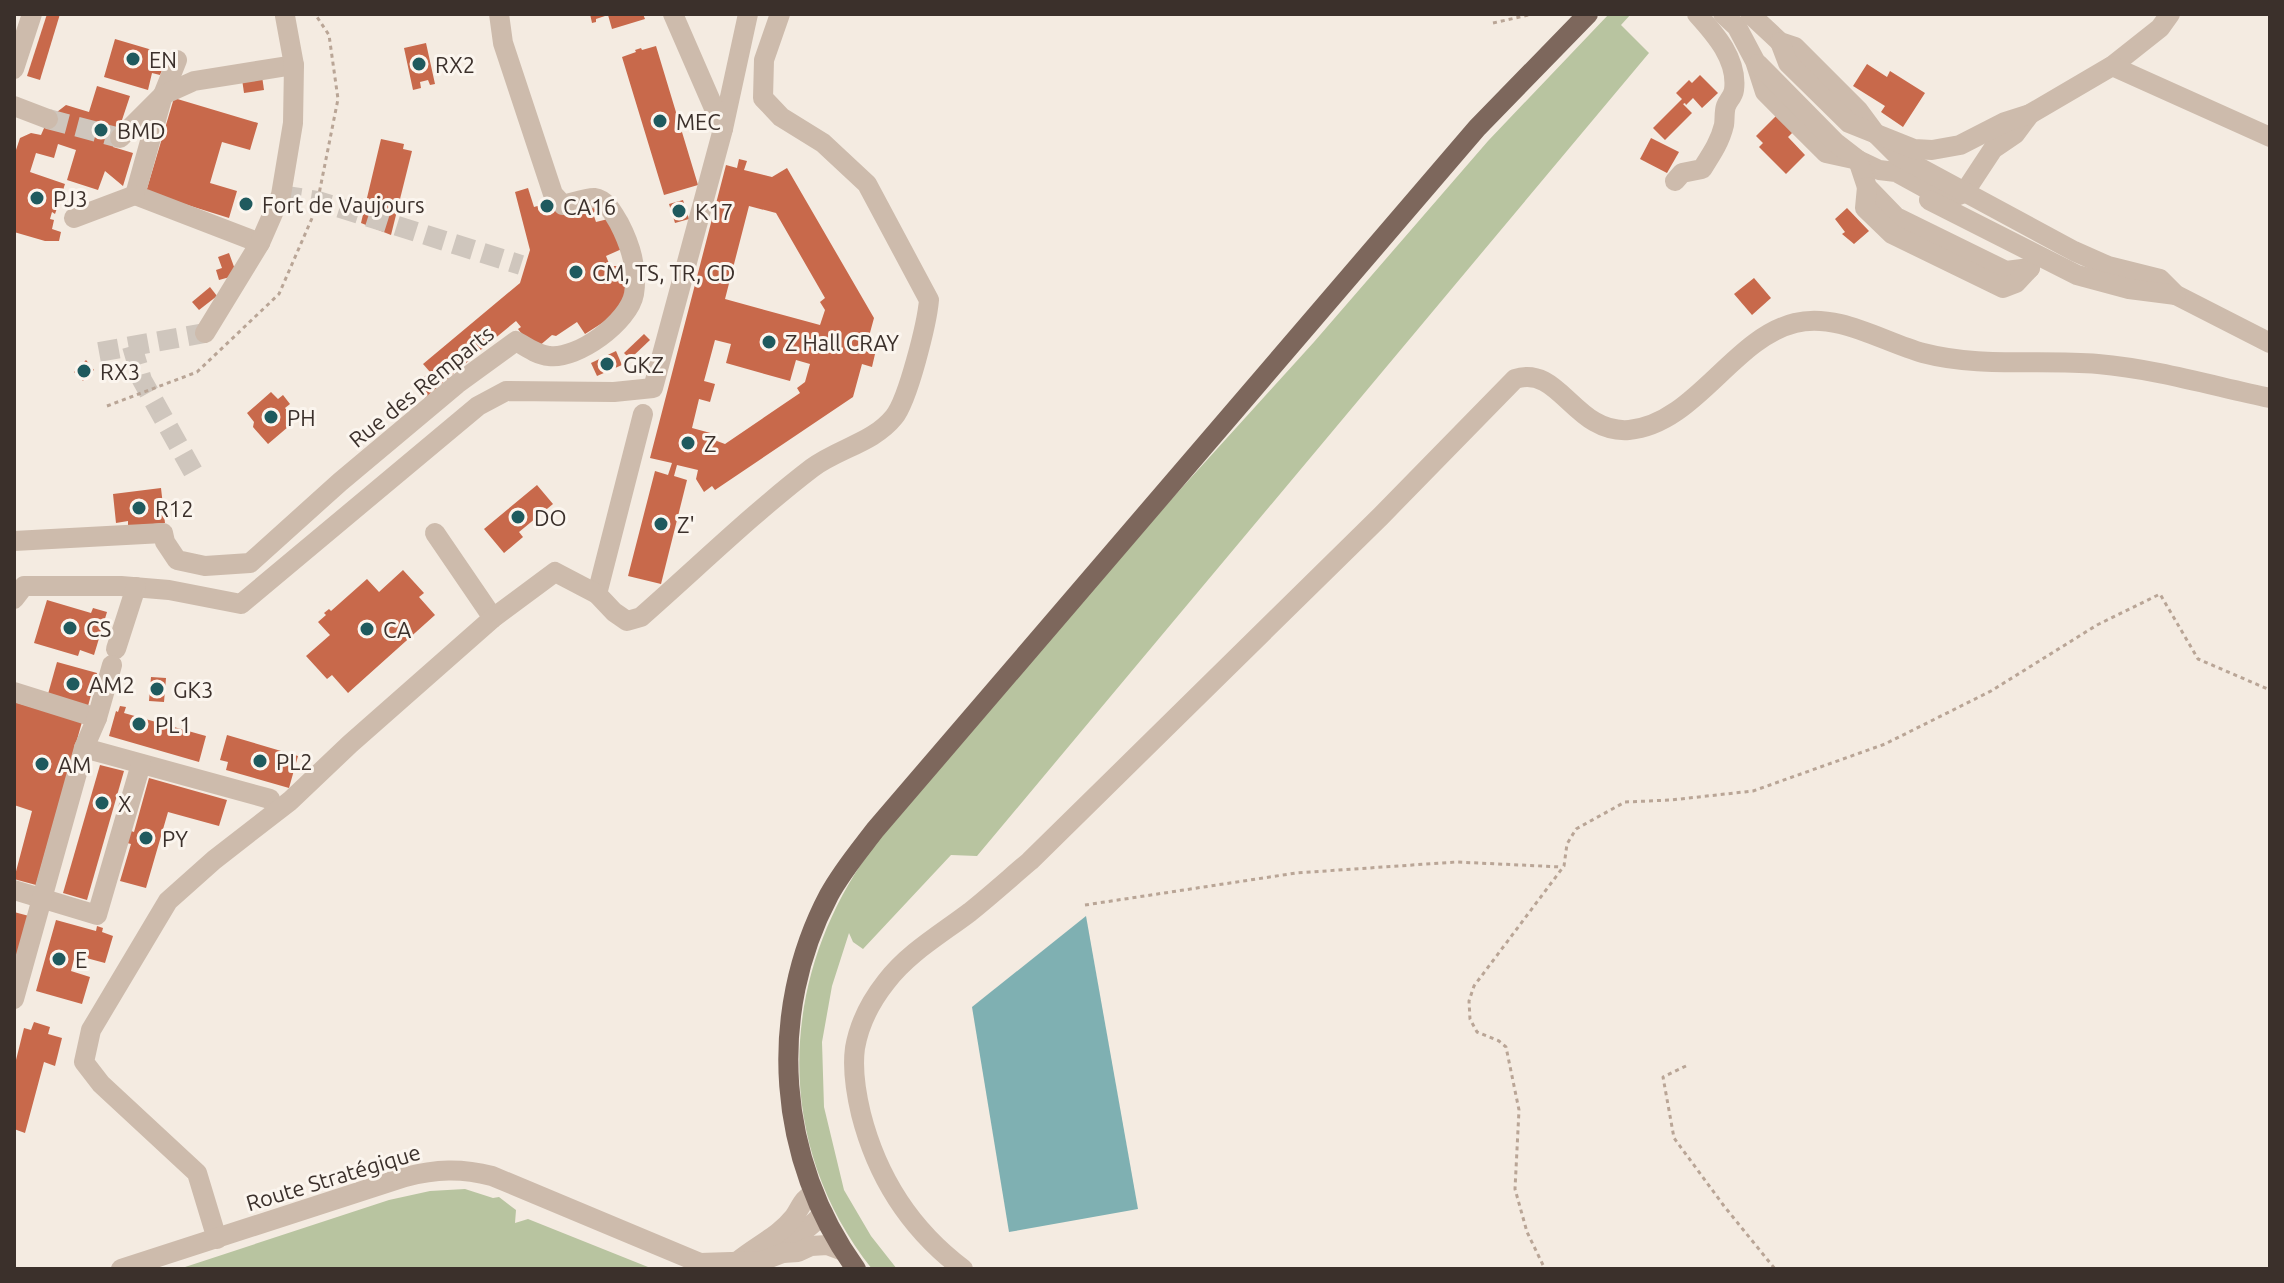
<svg xmlns="http://www.w3.org/2000/svg" width="2284" height="1283" font-family="Ubuntu,sans-serif">
	<style>
		.green { fill: #b8c4a0 }
		.water { fill: #7fb0b2 }
		.building { fill: #c8694b; fill-rule: evenodd }
		.lines { fill: none; stroke-linecap: round; stroke-linejoin: round }
		.minor-tunnel { stroke: #cfc6bd; stroke-width: 20; stroke-dasharray: 20 10; stroke-linecap: butt }
		.path { stroke: #b9a596; stroke-width: 3; stroke-dasharray: 4 4; stroke-linecap: butt }
		.minor { stroke: #cdbbac; stroke-width: 20 }
		.major { stroke: #7d675c; stroke-width: 20 }
		.poi-dot { fill: #1f5a5e; stroke: #fbf5ee; stroke-width: 3 }
		.labels { text-anchor: middle; dominant-baseline: central; stroke-width: 6; stroke-linejoin: round; paint-order: stroke }
		.poi-label { font-size: 22px; fill: #3b302b; stroke: #fbf5ee; text-anchor: start }
		.street-label { font-size: 22px; fill: #3b302b; stroke: #fbf5ee }
	</style>
	<rect width="100%" height="100%" fill="#f4ebe1"/>
	<g class="green">
		<path d="M1609 14H1631L1621 25 1649 53 977 856 951 855 863 949 853 942 849 933 832 986 822 1042 824 1107 844 1190 871 1236 897 1269H872C770 1140 779 971 876 843L1129 546 1314 342 1488 141Z"/>
		<path d="M465 1189 493 1198 499 1197 516 1210 515 1223 528 1219 653 1269H179L389 1200 430 1191Z"/>
	</g>
	<path class="water" d="M1086 916 1138 1209 1009 1232 972 1007Z"/>
	<g class="building">
		<path d="M47 14H60L40 80 27 76Z"/>
		<path d="M590 14H643L645 19 612 29 608 15 596 19V22L592 23Z"/>
		<path d="M115 39 159 52 155 65 163 68 160 75 152 73 148 90 104 77Z"/>
		<path d="M426 43 435 84 430 85 428 80 420 82 421 88 413 90 404 48Z"/>
		<path d="M656 46 698 185 664 195 622 57 636 52 635 50 641 48 642 50Z"/>
		<path d="M1867 64 1887 77 1890 71 1925 93 1903 127 1881 112 1885 106 1853 86Z"/>
		<path d="M1700 75 1718 93 1702 108 1693 98 1686 105 1685 103 1683 104 1692 113 1665 140 1653 128 1682 99 1676 93 1689 80 1692 83Z"/>
		<path d="M262 76 264 90 244 93 242 79Z"/>
		<path d="M97 86 130 96 113 147 133 153 123 186 105 171 98 190 67 180 76 150 58 144 54 158 36 153 30 172 65 184 55 214 52 212 50 219 54 220 52 229 61 232 59 241H45L14 232V156L20 138 31 133 41 135 48 119 66 105 89 112Z"/>
		<path d="M174 98 258 123 250 150 222 142 210 183 237 191 229 218 146 192Z"/>
		<path d="M1778 114 1795 130 1788 137 1805 155 1786 174 1759 147 1763 143 1756 136Z"/>
		<path d="M1651 138 1679 152 1667 173 1640 159Z"/>
		<path d="M381 139 404 144 403 149 412 151 391 235 361 223Z"/>
		<path d="M739 159 747 161 744 170 772 177 787 168 874 318 865 351 875 354 872 367 862 364 853 397 715 490 712 486 704 492 696 479 698 470 677 465 674 476 687 480 661 584 628 576 655 471 668 475 672 463 650 458 726 165 737 168ZM749 206 776 213 825 298 820 302 825 310 820 325 725 299ZM715 340 731 344 726 363 790 381 796 360 810 364 805 382 797 388 800 393 725 444 717 441 718 435 692 428 699 399 710 402 715 384 704 381Z"/>
		<path d="M528 188 534 207 541 205 545 196 555 202 559 214 593 205 599 208 593 213 596 222 612 218 624 248 606 256 610 266H629L627 294 610 318 585 334 577 322 556 336 552 335 538 347 529 343 518 329 521 327 516 321 477 353 470 344 465 349 472 358 425 398 415 385 430 372 423 364 520 283 530 250 515 192Z"/>
		<path d="M683 200 689 219 675 223 669 204Z"/>
		<path d="M1847 208 1869 231 1854 244 1842 234 1845 232 1835 219Z"/>
		<path d="M229 253 237 275 219 280 216 270 222 268 218 257Z"/>
		<path d="M1754 278 1771 298 1752 315 1734 294Z"/>
		<path d="M210 287 217 296 199 310 192 302Z"/>
		<path d="M644 334 650 340 630 359 624 353Z"/>
		<path d="M616 351 622 365 597 376 591 363Z"/>
		<path d="M86 360 94 370 83 381 74 372Z"/>
		<path d="M271 392 278 399 283 395 290 404 285 408 295 421 268 444 253 427 254 422 247 413Z"/>
		<path d="M537 485 553 504 519 532 523 537 504 553 484 529Z"/>
		<path d="M161 488 165 523 128 526V521L116 523 113 494Z"/>
		<path d="M403 570 424 593 419 597 435 615 348 693 332 675 327 679 306 656 330 635 318 622 326 615 324 613 329 609 331 611 367 579 379 592Z"/>
		<path d="M47 600 91 613 93 608 107 612 94 655 80 650 78 656 34 643Z"/>
		<path d="M57 662 97 673 88 706 48 694Z"/>
		<path d="M151 677 166 678 164 702 149 701Z"/>
		<path d="M14 702 82 722 36 885 14 879 32 811 14 805Z"/>
		<path d="M120 706 126 707 124 713 206 736 199 762 109 736 116 711 118 712Z"/>
		<path d="M227 735 298 756 289 788 226 770 228 762 220 760Z"/>
		<path d="M100 765 124 771 87 900 63 893Z"/>
		<path d="M149 778 227 800 219 826 168 812 146 888 120 881 131 844 127 843 131 831 134 832Z"/>
		<path d="M14 912 29 916 14 966Z"/>
		<path d="M56 920 96 931 97 926 103 928 102 932 113 936 105 963 75 955 71 971 90 977 82 1004 36 991Z"/>
		<path d="M34 1022 50 1027 48 1034 62 1038 55 1066 44 1062 25 1133 14 1129V1068L24 1028 31 1030Z"/>
	</g>
	<g class="lines">
		<g class="minor-tunnel">
			<path d="M48 119 120 138"/>
			<path d="M281 195 318 201 521 265"/>
			<path d="M132 346 142 380 195 475"/>
			<path d="M99 352 205 333"/>
		</g>
		<g class="path">
			<path d="M1493 23 1533 14"/>
			<path d="M107 406 197 372 279 294 316 209 338 99 329 35 315 14"/>
			<path d="M1085 905 1296 873 1456 862 1562 867"/>
			<path d="M1686 1066 1663 1077 1674 1138 1724 1206 1775 1269"/>
			<path d="M1543 1265 1527 1232 1515 1189 1519 1110 1506 1047 1499 1041 1477 1032 1470 1019 1469 1001 1474 986 1564 866 1567 844 1576 829 1625 802 1671 800 1753 791 1885 744 1991 691 2097 625 2160 594 2198 659 2270 690"/>
		</g>
		<g class="minor">
			<path d="M1723 14 1737 27 1755 61 1765 92 1826 153 1858 160 1879 170 1896 172 1927 189 1953 197 1964 193 1993 149 2015 134 2030 114"/>
			<path d="M1750 14 1780 42 1795 47 1858 110 1875 133 1898 156 2074 251 2108 266 2160 279 2176 295 2270 343"/>
			<path d="M1780 42 1788 63 1849 123 1914 149 1932 150 1960 145 2005 122 2030 114 2112 66 2160 28 2170 14"/>
			<path d="M177 60 163 95 135 195 260 243"/>
			<path d="M1758 64 1836 143 1858 160 1867 187 1896 217 2006 271 2030 268"/>
			<path d="M2112 66 2270 137"/>
			<path d="M14 69 32 14"/>
			<path d="M14 106 48 119"/>
			<path d="M723 129 748 14"/>
			<path d="M120 138 163 95 194 81 294 65"/>
			<path d="M1675 181 1682 173 1702 169C1711 155 1720 142 1724 125 1725 119 1724 112 1726 106 1728 100 1733 97 1734 90 1738 60 1716 35 1697 14"/>
			<path d="M1867 187 1865 208 1892 234 2003 288 2016 283 2030 268"/>
			<path d="M1929 200 2077 275 2129 289 2176 295"/>
			<path d="M74 218 135 195"/>
			<path d="M205 333 260 243 281 195 293 123 294 65 285 16"/>
			<path d="M435 533 493 618"/>
			<path d="M14 541 163 533 165 542 177 560 205 566 250 563 340 482 457 384 516 341C526 347 537 355 549 356 577 360 629 322 634 294 638 270 630 244 619 223 613 213 607 200 594 198 585 198 572 203 563 205L553 194 503 43 499 14"/>
			<path d="M597 594 643 414"/>
			<path d="M14 599 24 586H121L169 590 241 604 478 406 506 391 614 392 653 388 723 129 673 14"/>
			<path d="M116 649 136 587"/>
			<path d="M14 692 97 718"/>
			<path d="M84 748 270 799"/>
			<path d="M14 890 97 915 141 764"/>
			<path d="M14 999 84 748 97 718 112 665"/>
			<path d="M217 1239 197 1173 101 1084 84 1062 91 1030 168 901 214 860 290 801 350 744 493 618 555 572 597 594 614 612 627 621 641 617C698 567 752 514 812 468 839 448 873 443 894 417 908 400 927 323 929 300L867 184 823 143 781 117 763 98 764 60 780 14"/>
			<path d="M783 1253C793 1235 811 1229 823 1213"/>
			<path d="M738 1261C756 1246 779 1236 794 1217 801 1207 802 1199 814 1193"/>
			<path d="M121 1269 405 1177C436 1169 461 1168 492 1176L700 1263 762 1261 783 1253 798 1252 811 1246 827 1245 843 1251"/>
			<path d="M963 1269C911 1230 877 1177 861 1114 856 1093 852 1070 855 1048 859 1025 871 1001 886 982 908 953 941 934 970 912 990 896 1010 878 1030 861L1381 516 1515 379C1560 364 1574 434 1629 430 1695 424 1733 338 1795 323 1837 312 1883 342 1923 353 1980 368 2039 359 2098 364 2156 369 2213 386 2270 398"/>
		</g>
		<path class="major" d="M856 1269C777 1160 766 1014 829 895 842 871 859 851 875 830L1477 128 1588 14"/>
	</g>
	<g class="poi-dot">
		<circle cx="133" cy="59" r="8"/>
		<circle cx="419" cy="64" r="8"/>
		<circle cx="660" cy="121" r="8"/>
		<circle cx="101" cy="130" r="8"/>
		<circle cx="37" cy="198" r="8"/>
		<circle cx="246" cy="204" r="8"/>
		<circle cx="547" cy="206" r="8"/>
		<circle cx="679" cy="211" r="8"/>
		<circle cx="576" cy="272" r="8"/>
		<circle cx="769" cy="342" r="8"/>
		<circle cx="607" cy="364" r="8"/>
		<circle cx="84" cy="371" r="8"/>
		<circle cx="271" cy="417" r="8"/>
		<circle cx="688" cy="443" r="8"/>
		<circle cx="139" cy="508" r="8"/>
		<circle cx="518" cy="517" r="8"/>
		<circle cx="661" cy="524" r="8"/>
		<circle cx="70" cy="628" r="8"/>
		<circle cx="367" cy="629" r="8"/>
		<circle cx="73" cy="684" r="8"/>
		<circle cx="157" cy="689" r="8"/>
		<circle cx="139" cy="724" r="8"/>
		<circle cx="260" cy="761" r="8"/>
		<circle cx="42" cy="764" r="8"/>
		<circle cx="102" cy="803" r="8"/>
		<circle cx="146" cy="838" r="8"/>
		<circle cx="59" cy="959" r="8"/>
	</g>
	<g class="labels">
		<g class="poi-label">
			<text x="149" y="59">EN</text>
			<text x="435" y="64">RX2</text>
			<text x="676" y="121">MEC</text>
			<text x="117" y="130">BMD</text>
			<text x="53" y="198">PJ3</text>
			<text x="262" y="204">Fort de Vaujours</text>
			<text x="563" y="206">CA16</text>
			<text x="695" y="211">K17</text>
			<text x="592" y="272">CM, TS, TR, CD</text>
			<text x="785" y="342">Z Hall CRAY</text>
			<text x="623" y="364">GKZ</text>
			<text x="100" y="371">RX3</text>
			<text x="287" y="417">PH</text>
			<text x="704" y="443">Z</text>
			<text x="155" y="508">R12</text>
			<text x="534" y="517">DO</text>
			<text x="677" y="524">Z'</text>
			<text x="86" y="628">CS</text>
			<text x="383" y="629">CA</text>
			<text x="89" y="684">AM2</text>
			<text x="173" y="689">GK3</text>
			<text x="155" y="724">PL1</text>
			<text x="276" y="761">PL2</text>
			<text x="58" y="764">AM</text>
			<text x="118" y="803">X</text>
			<text x="162" y="838">PY</text>
			<text x="75" y="959">E</text>
		</g>
		<g class="street-label">
			<text transform="translate(421 386) rotate(-39)">Rue des Remparts</text>
			<text transform="translate(333 1177) rotate(-17)">Route Stratégique</text>
		</g>
	</g>
	<rect width="2284" height="1283" fill="none" stroke="#3b302b" stroke-width="32"/>
</svg>
